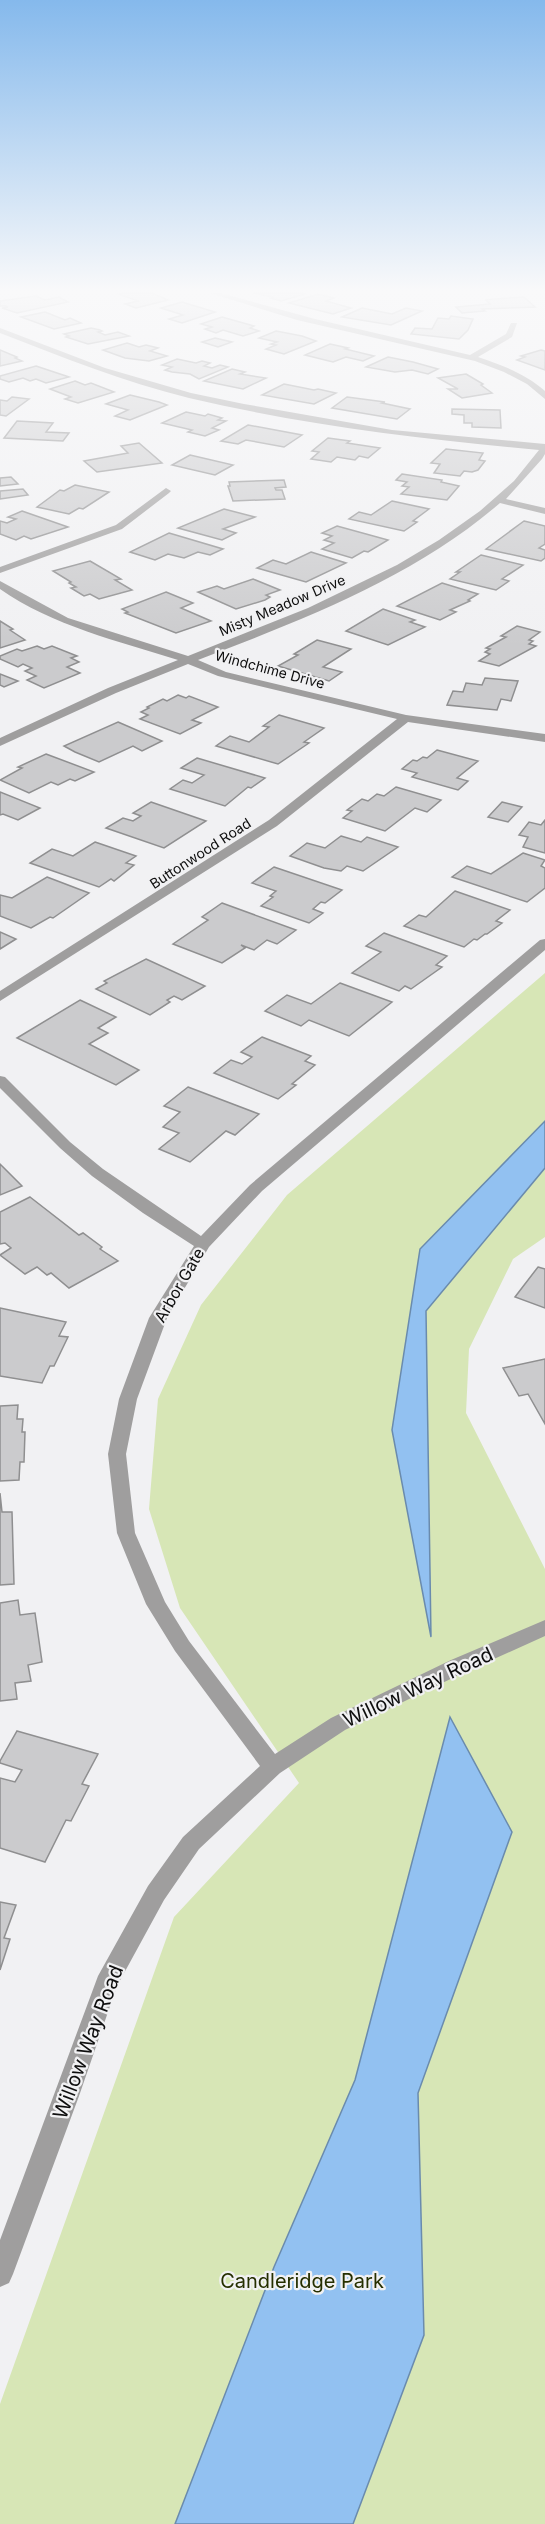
<svg xmlns="http://www.w3.org/2000/svg" width="545" height="2524" font-family="Inter,sans-serif">
	<style>
		.green { fill: #d7e6b6 }
		.water { fill: #92c1f1; stroke: #6a8bad; stroke-width: 1.5 }
		.building { fill: #cbcbcd; stroke: #8f8f90; stroke-width: 1.5 }
		.lines { fill: none; stroke-linecap: round; stroke-linejoin: round }
		.minor { fill: #9f9e9e; fill-rule: evenodd }
		.labels { text-anchor: middle; dominant-baseline: central; stroke-width: 4.5; stroke-linejoin: round; paint-order: stroke }
		.far-street-label { font-size: 14px; fill: #0e0e0e; stroke: #f1f1f3 }
		.street-label { font-size: 16px; fill: #0e0e0e; stroke: #f1f1f3 }
		.near-street-label { font-size: 20px; fill: #0e0e0e; stroke: #f1f1f3 }
		.near-park-label { font-size: 20px; fill: #252f00; stroke: #f1f1f3 }
	</style>
	<rect width="100%" height="100%" fill="#f1f1f3"/>
	<path class="green" d="M545 973V1237L513 1259 469 1349 466 1413 545 1569V2524H0V2404L174 1917 299 1783 180 1608 149 1509 158 1399 201 1305 287 1195Z"/>
	<g class="water">
		<path d="M545 1121V1168L426 1311 431 1637 392 1430 420 1249Z"/>
		<path d="M450 1717 512 1832 418 2093 424 2335 353 2524H175L274 2267 355 2080Z"/>
	</g>
	<g class="building">
		<path d="M125 293H152L168 300 136 308 125 304 138 301 119 294Z"/>
		<path d="M253 293H302L305 294 281 301 271 298 273 297Z"/>
		<path d="M318 294 334 298 326 301 351 308 333 314 289 303Z"/>
		<path d="M36 296 45 300 59 297 68 302 17 313 2 308 8 307 5 306H0V301Z"/>
		<path d="M524 297 535 307 482 309 485 311 462 313 456 307 490 304 486 300 494 299Z"/>
		<path d="M182 302 215 312 182 323 169 319 183 315 161 308Z"/>
		<path d="M362 308 392 314 406 308 422 311 391 325 342 317Z"/>
		<path d="M45 312 65 320 70 318 81 323 54 329 21 317Z"/>
		<path d="M451 316 473 319 468 330 459 339 411 334 415 328 432 329 438 318 449 319Z"/>
		<path d="M222 317 254 326 250 328 259 331 243 336 223 330 216 333 205 329 212 327 201 324Z"/>
		<path d="M91 328 100 330 102 331 98 332 105 335 118 332 129 336 88 344 66 337 69 336 64 334Z"/>
		<path d="M276 331 302 336 316 341 284 354 266 349 276 345 271 344 277 342 259 338Z"/>
		<path d="M215 338 232 342 218 347 202 342Z"/>
		<path d="M127 343 139 347 146 345 158 348 150 351 167 356 149 361 125 358 103 350Z"/>
		<path d="M330 344 348 348 345 349 374 356 363 361 346 357 333 362 305 355Z"/>
		<path d="M0 350 17 357 15 358 22 361 0 366Z"/>
		<path d="M541 350 545 351V370L517 360 525 357 521 356Z"/>
		<path d="M388 357 413 362 438 369 428 374 412 370 395 372 366 367Z"/>
		<path d="M177 359 196 363 202 361 210 363 204 366 212 368 220 365 228 367 199 379 190 374 172 372 165 370 172 367 162 365Z"/>
		<path d="M36 366 69 377 46 383 36 379 30 381 23 378 9 382 0 379V376Z"/>
		<path d="M232 369 245 372 240 374 266 378 243 389 204 381Z"/>
		<path d="M466 374 483 384 481 385 492 393 462 398 448 389H458L438 378Z"/>
		<path d="M75 381 85 385 91 383 114 392 78 403 65 399 71 397 50 389Z"/>
		<path d="M284 384 314 390 318 389 336 393 314 404 262 395Z"/>
		<path d="M130 395 159 402 167 405 130 420 115 416 128 410 106 404Z"/>
		<path d="M12 397 29 399 6 416 0 415V400L7 401Z"/>
		<path d="M347 397 385 402 382 403 410 409 397 419 332 408Z"/>
		<path d="M452 409 500 410 501 428 472 427V423H464V415L452 414Z"/>
		<path d="M186 412 205 416 208 414 222 418 218 420 226 421 212 428 219 430 205 436 188 432 192 430 162 423Z"/>
		<path d="M17 421 53 423 46 432 69 433 63 441 4 438Z"/>
		<path d="M248 425 302 435 284 447 246 440 238 444 221 441Z"/>
		<path d="M328 438 350 441 347 443 380 448 368 458 359 456 355 460 337 457 331 462 311 459 319 452 312 451Z"/>
		<path d="M139 443 162 463 97 472 84 461 128 453 121 446Z"/>
		<path d="M446 449 483 453 479 460 485 461 478 470 472 472 464 471 460 476 434 473 440 464 431 463Z"/>
		<path d="M190 455 233 465 215 475 172 465Z"/>
		<path d="M402 474 442 480 441 482 459 486 447 500 401 494 409 487 402 486 407 482 396 480Z"/>
		<path d="M11 477 18 484 0 486V478Z"/>
		<path d="M284 480 286 487 275 488 276 490H282L285 499 233 501 228 486H230L229 482Z"/>
		<path d="M75 485 109 492 83 509 79 508 69 514 37 507 60 490 64 491Z"/>
		<path d="M23 489 28 495 0 499V491Z"/>
		<path d="M392 501 429 509 413 521 417 522 404 531 349 519 359 512 371 515Z"/>
		<path d="M224 509 255 517 223 529 236 533 222 540 178 528Z"/>
		<path d="M22 511 68 527 31 539 24 536 16 540 0 534V521L7 523 16 519 8 517Z"/>
		<path d="M524 521 545 526V544L539 548 545 550V558L541 561 486 549Z"/>
		<path d="M337 526 388 540 368 552 364 551 352 558 322 549 334 543 324 540 332 536 322 533Z"/>
		<path d="M169 533 223 549 210 555 198 552 184 558 168 554 155 560 130 552Z"/>
		<path d="M311 552 346 563 306 582 257 568 273 560 286 564Z"/>
		<path d="M481 555 523 565 502 579 509 581 496 590 450 579 460 572H456Z"/>
		<path d="M90 561 121 579 115 580 132 590 99 599 90 594 84 596 71 588 76 587 69 583 71 582 53 571Z"/>
		<path d="M253 579 280 590 266 595 270 597 265 600 236 609 198 592 217 586 224 589Z"/>
		<path d="M442 583 478 594 468 600 470 601 450 610 456 612 440 620 397 606Z"/>
		<path d="M166 592 193 603 181 608 211 621 176 633 125 613 128 612 122 609Z"/>
		<path d="M383 609 415 620 410 622 425 627 388 645 346 631Z"/>
		<path d="M0 621 13 629 10 630 25 640 0 648Z"/>
		<path d="M517 626 540 632 529 640 533 641 529 644 536 646 499 666 479 661 490 654 485 652 490 649 486 648 506 637 501 636Z"/>
		<path d="M317 640 351 649 323 667 342 672 329 681 278 666 298 655 294 654Z"/>
		<path d="M37 646 44 649 52 646 77 656 71 658 79 662 67 667 80 673 44 688 27 680 36 676 25 671 32 668 23 664 18 667 0 659V656L17 649 22 651Z"/>
		<path d="M0 674 18 681 4 687 0 685Z"/>
		<path d="M485 678 518 681 511 701 501 699 497 710 447 705 453 691 463 692 466 683 482 685Z"/>
		<path d="M178 695 186 698 189 696 218 707 192 720 201 723 180 734 140 719 148 715 141 712 149 708 147 707 163 699 167 701Z"/>
		<path d="M279 715 324 728 304 742 309 743 278 764 216 746 230 736 249 742 269 727 263 726Z"/>
		<path d="M118 722 162 741 142 751 133 746 99 762 75 752 64 746Z"/>
		<path d="M437 750 478 761 457 778 468 781 458 790 412 777 417 773 402 769 413 760 417 761 423 757 427 758Z"/>
		<path d="M46 754 94 772 75 781 70 779 58 785 51 782 29 793 0 780 22 768 18 767Z"/>
		<path d="M197 758 265 778 251 788 248 787 225 806 170 789 183 780 192 783 204 775 181 768Z"/>
		<path d="M396 787 441 800 427 812 415 808 385 831 343 818 352 811 347 810 362 799 368 801 377 794 384 796Z"/>
		<path d="M0 792 40 808 18 820 3 814 0 815Z"/>
		<path d="M151 802 206 821 164 848 106 828 123 818 133 821 141 816 133 813Z"/>
		<path d="M502 802 522 807 508 822 488 817Z"/>
		<path d="M545 820V853L523 847 528 837 519 835 529 822 541 825Z"/>
		<path d="M341 836 361 842 367 837 398 847 363 871 347 866 341 871 324 868 290 856 307 843 325 848Z"/>
		<path d="M95 842 136 856 126 863 134 865 114 881 111 879 99 887 30 863 52 849 73 856Z"/>
		<path d="M523 853 545 860 541 866 545 868V888L527 902 452 877 467 866 491 874Z"/>
		<path d="M274 867 342 890 325 903 321 902 313 909 323 913 309 923 261 906 273 897 270 896 276 891 252 883Z"/>
		<path d="M47 877 89 893 53 918 50 917 31 928 0 916V895L12 898Z"/>
		<path d="M455 891 510 910 496 921 502 923 487 934H485L477 940 474 939 464 947 404 926 419 915 426 917Z"/>
		<path d="M222 903 296 930 277 944 267 940 254 950 241 945 245 948 222 963 173 944 208 920 202 917Z"/>
		<path d="M0 932 16 939 0 949Z"/>
		<path d="M384 933 447 956 436 965 442 967 411 989 405 986 399 991 352 973 381 952 366 946Z"/>
		<path d="M146 959 205 986 182 1000 174 996 167 1000 170 1002 150 1015 96 989 107 983 104 981Z"/>
		<path d="M340 983 392 1002 349 1036 309 1020 301 1026 265 1011 287 995 311 1004Z"/>
		<path d="M80 1000 116 1017 98 1028 108 1033 89 1044 139 1070 116 1085 17 1038Z"/>
		<path d="M262 1037 311 1056 305 1061 315 1065 292 1084 296 1085 278 1099 214 1073 231 1060 242 1064 252 1057 241 1052Z"/>
		<path d="M188 1087 259 1114 235 1135 226 1131 190 1162 159 1149 179 1133 163 1127 180 1112 164 1106Z"/>
		<path d="M0 1164 22 1186 0 1195Z"/>
		<path d="M30 1197 79 1235 83 1233 102 1247 100 1249 118 1261 69 1288 51 1273 47 1275 37 1267 25 1274 0 1255 11 1248 5 1243 0 1244V1212Z"/>
		<path d="M538 1267 545 1269V1308L515 1297Z"/>
		<path d="M0 1308 66 1322 59 1336 68 1337 54 1366H50L42 1383 0 1376Z"/>
		<path d="M545 1359V1424L528 1394 519 1396 503 1368Z"/>
		<path d="M18 1405 17 1419H23L22 1432H25L24 1462H20L19 1480 0 1481V1406Z"/>
		<path d="M0 1493 2 1512H12L14 1584 0 1585Z"/>
		<path d="M18 1600 20 1615 35 1613 42 1662 28 1665 31 1681 15 1683 17 1699 0 1701V1603Z"/>
		<path d="M17 1731 98 1754 82 1784 89 1786 71 1821 66 1820 45 1862 0 1848V1778L15 1782 22 1770 0 1763V1761Z"/>
		<path d="M0 1902 16 1905 4 1938 10 1939 0 1970Z"/>
	</g>
	<g class="lines">
		<g class="minor">
			<path d="M210 293H221L315 319 470 355 506 334 511 323H517L512 337 478 357C502 365 526 374 545 391V399L527 384 504 372 475 361 297 320Z"/>
			<path d="M0 328 105 368 191 393 244 404 392 430 545 444V454L542 459 506 499 545 508V514L500 503C413 578 304 619 198 660L226 672 406 715 545 734V742L408 722 277 826 0 1001V991L269 820 397 719 218 676 188 664 116 693 0 746V738L108 688 178 660C118 641 53 626 0 589V581L68 618 188 656 308 608 397 565 439 540 480 511 514 481 539 450C421 439 304 425 189 398 124 382 62 357 0 333Z"/>
			<path d="M166 488 171 491 169 493 122 529 0 573V567L116 525Z"/>
			<path d="M545 939V950L262 1191 209 1247 167 1318 137 1399 126 1454 135 1533 165 1602 189 1641 275 1754 331 1718 451 1660 545 1620V1636L465 1672 345 1730 280 1773 199 1849 164 1900 117 1986 79 2096 13 2274 9 2283 0 2287V2240L98 1976 148 1886 183 1837 260 1766 175 1651 146 1604 117 1533 108 1454 119 1399 149 1318 194 1246 143 1213 92 1176 60 1148 0 1088V1076L5 1077 70 1142 103 1169 201 1236 250 1185 540 940Z"/>
		</g>
	</g>
	<linearGradient id="sky" x2="0" y2="1"><stop stop-color="#85b9ec"/><stop offset="0.45" stop-color="#f9f9fa"/><stop offset="1" stop-color="#f9f9fa" stop-opacity="0"/></linearGradient>
	<rect width="545" height="646" fill="url(#sky)"/>
	<g class="labels">
		<g class="far-street-label">
			<text transform="translate(282 605) rotate(-23)">Misty Meadow Drive</text>
			<text transform="translate(270 669) rotate(15)">Windchime Drive</text>
			<text transform="translate(200 853) rotate(-33)">Buttonwood Road</text>
		</g>
		<g class="street-label">
			<text transform="translate(179 1285) rotate(-60)">Arbor Gate</text>
		</g>
		<g class="near-street-label">
			<text transform="translate(418 1687) rotate(-25)">Willow Way Road</text>
			<text transform="translate(88 2042) rotate(-69)">Willow Way Road</text>
		</g>
		<g class="near-park-label">
			<text x="302" y="2281">Candleridge Park</text>
		</g>
	</g>
</svg>
